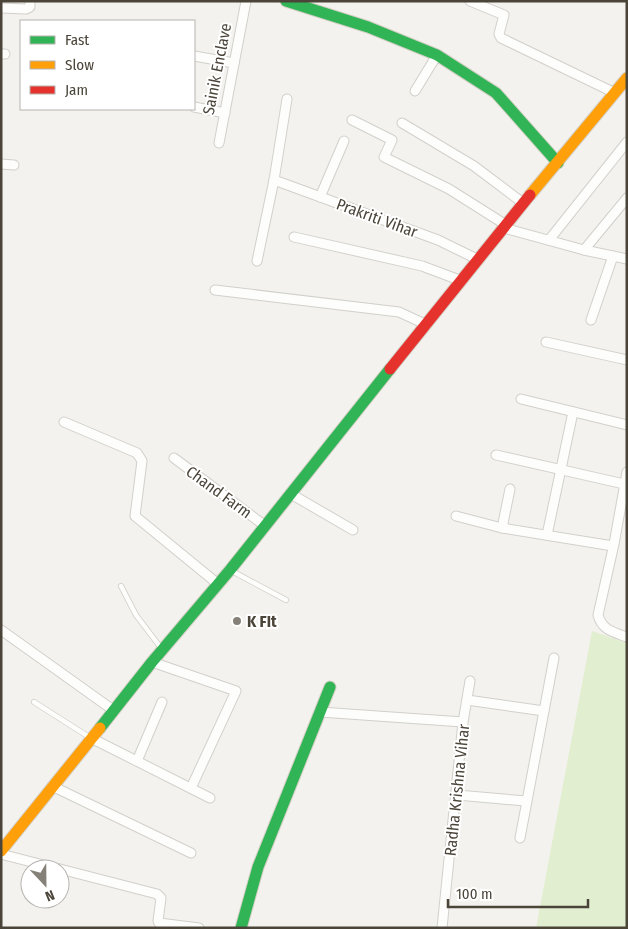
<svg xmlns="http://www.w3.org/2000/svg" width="628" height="929" font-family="'Fira Sans Condensed',sans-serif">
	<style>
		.green { fill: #e1eecf }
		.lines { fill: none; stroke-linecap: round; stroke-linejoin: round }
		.lane-casing { stroke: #d2d0cb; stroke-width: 6 }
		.street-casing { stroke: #d2d0cb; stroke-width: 11 }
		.fast-casing { stroke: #d3cfc5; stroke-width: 13 }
		.slow-casing { stroke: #d3cfc5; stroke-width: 13 }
		.jam-casing { stroke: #d3cfc5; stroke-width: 13 }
		.lane { stroke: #fdfdfc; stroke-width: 4.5 }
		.street { stroke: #fdfdfc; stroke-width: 9 }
		.fast { stroke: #30b455; stroke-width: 11 }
		.slow { stroke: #ff9f0a; stroke-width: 11 }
		.jam { stroke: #e5322d; stroke-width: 11 }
		.poi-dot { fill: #868178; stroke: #fff; stroke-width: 2 }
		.labels { text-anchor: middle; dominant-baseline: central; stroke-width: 4; stroke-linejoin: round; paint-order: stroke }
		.street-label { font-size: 16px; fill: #4b4439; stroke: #fff }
		.poi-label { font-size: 16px; font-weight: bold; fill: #4b4439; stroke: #fff; text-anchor: start }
	</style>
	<rect width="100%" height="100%" fill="#f4f2ee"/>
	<path class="green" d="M592 631 627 643V928H536Z"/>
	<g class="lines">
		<defs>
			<g id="lane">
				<path d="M230 570 286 600"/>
				<path d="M121 586 136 615 161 648"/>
				<path d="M34 702 89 737"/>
			</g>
			<g id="street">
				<path d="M470 1 504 15 499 34 501 38 615 93"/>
				<path d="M1 8 26 9 30 7V1"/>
				<path d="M1 54H5"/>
				<path d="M194 56 234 63"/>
				<path d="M415 91 437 55"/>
				<path d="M194 107 225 113"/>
				<path d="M352 120 392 140 384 157 449 189 506 225"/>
				<path d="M402 123 474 166 523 203"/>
				<path d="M219 143 246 1"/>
				<path d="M1 164 14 165"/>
				<path d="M274 180 438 240 479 260"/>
				<path d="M320 197 344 141"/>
				<path d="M504 228 584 250 627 259"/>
				<path d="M294 237 422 266 462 281"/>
				<path d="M549 240 627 142"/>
				<path d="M584 250 627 198"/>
				<path d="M257 261 274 180 287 99"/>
				<path d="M215 290 399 312 427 325"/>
				<path d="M591 320 613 256"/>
				<path d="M546 342 627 360"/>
				<path d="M521 399 627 425"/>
				<path d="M64 422 137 453 142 461 135 516 218 584"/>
				<path d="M496 455 624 484"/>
				<path d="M174 458 264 525"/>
				<path d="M627 472 614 544 598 615C602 630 613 632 627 637"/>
				<path d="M291 494 353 530"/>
				<path d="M456 516 502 528 613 546"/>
				<path d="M502 528 510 489"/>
				<path d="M547 535 573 412"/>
				<path d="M1 630 113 710"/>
				<path d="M152 662 236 691 191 788"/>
				<path d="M467 700 544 711"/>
				<path d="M320 712 463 722"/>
				<path d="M91 738 210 798"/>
				<path d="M137 761 162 702"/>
				<path d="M52 786 191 853"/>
				<path d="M457 795 526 801"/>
				<path d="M520 838 554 658"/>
				<path d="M1 854 59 869"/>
				<path d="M60 869 157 894 161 898 158 921 159 923 199 928"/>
				<path d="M442 928 463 722 470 681"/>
			</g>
			<g id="fast">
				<path d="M286 1 368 27 437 55 496 93 558 163"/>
				<path d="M100 728 152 662 230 570 390 369"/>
				<path d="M241 928 258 867 330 687"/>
			</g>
			<g id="slow">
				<path d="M530 195 627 78"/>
				<path d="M1 851 100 728"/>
			</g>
			<path id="jam" d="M390 369 530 195"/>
		</defs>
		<use href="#lane" class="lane-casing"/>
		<use href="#street" class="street-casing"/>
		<use href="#fast" class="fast-casing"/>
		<use href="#slow" class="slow-casing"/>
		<use href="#jam" class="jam-casing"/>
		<use href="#lane" class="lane"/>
		<use href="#street" class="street"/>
		<use href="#fast" class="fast"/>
		<use href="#slow" class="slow"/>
		<use href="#jam" class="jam"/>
	</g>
	<circle class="poi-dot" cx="237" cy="621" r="5"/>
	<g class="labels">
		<g class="street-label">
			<text transform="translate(217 69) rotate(-79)">Sainik Enclave</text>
			<text transform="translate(377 218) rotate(20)">Prakriti Vihar</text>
			<text transform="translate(219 492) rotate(36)">Chand Farm</text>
			<text transform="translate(457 790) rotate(-84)">Radha Krishna Vihar</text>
		</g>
		<g class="poi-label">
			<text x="247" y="621">K FIt</text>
		</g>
	</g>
	<rect width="628" height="929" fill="none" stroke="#4b4439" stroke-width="5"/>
	<rect x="20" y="20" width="175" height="90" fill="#ffffff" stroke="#b7b4b0"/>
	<rect x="30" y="36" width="25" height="8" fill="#30b455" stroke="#b7b4b0"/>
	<text x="65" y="45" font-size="15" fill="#4b4439">Fast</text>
	<rect x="30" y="61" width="25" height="8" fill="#ff9f0a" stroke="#b7b4b0"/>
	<text x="65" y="70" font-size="15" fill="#4b4439">Slow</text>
	<rect x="30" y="86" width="25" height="8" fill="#e5322d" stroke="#b7b4b0"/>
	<text x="65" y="95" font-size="15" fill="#4b4439">Jam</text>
	<g transform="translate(45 884) rotate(158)"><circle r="24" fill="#ffffff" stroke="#b7b4b0"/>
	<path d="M0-4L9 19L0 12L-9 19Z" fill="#868178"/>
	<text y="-8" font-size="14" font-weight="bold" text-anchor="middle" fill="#4b4439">N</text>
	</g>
	<path d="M448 899v8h140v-8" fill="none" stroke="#4b4439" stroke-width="2.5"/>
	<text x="456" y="899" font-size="15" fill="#4b4439" stroke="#ffffff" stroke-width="4" paint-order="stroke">100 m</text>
</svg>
